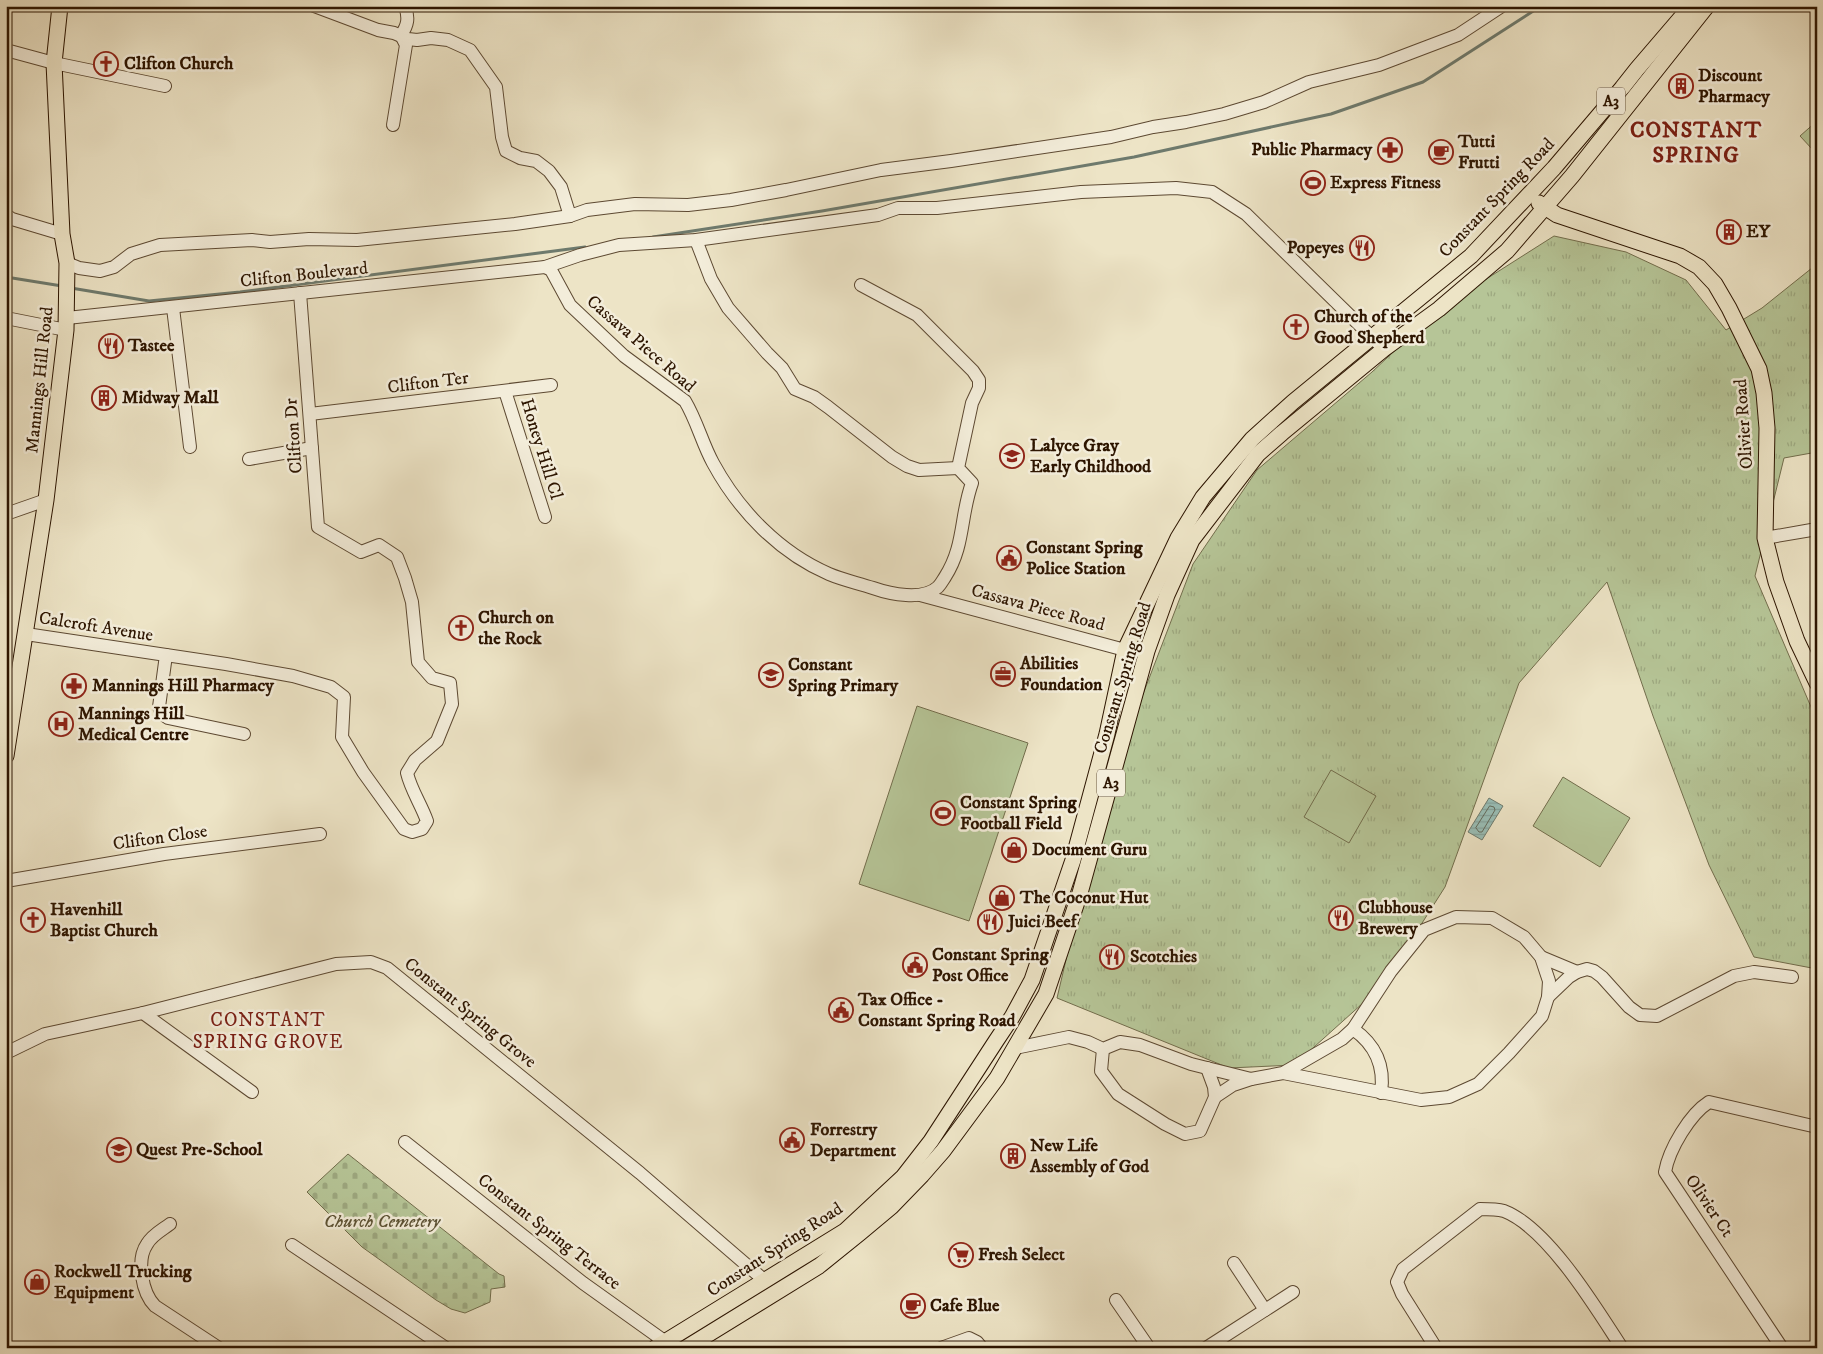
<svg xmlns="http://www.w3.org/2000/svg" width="1823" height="1354" font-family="'IM FELL DW Pica',serif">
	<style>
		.grass { fill: url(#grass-tufts); stroke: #726d4c }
		.cemetery { fill: url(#cemetery-stones); stroke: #726d4c }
		.park { fill: #b6c597; stroke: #726d4c }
		.water { fill: url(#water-rules); stroke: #6e7a6d }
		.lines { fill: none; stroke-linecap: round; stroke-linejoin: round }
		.shore { stroke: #636a5b; stroke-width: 1 }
		.stream { stroke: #6e7a6d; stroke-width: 3 }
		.minor-casing { stroke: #5d4932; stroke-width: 14 }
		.major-casing { stroke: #2d1500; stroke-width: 17 }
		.minor { stroke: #f3edda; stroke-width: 12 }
		.major { stroke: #ede4c6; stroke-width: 15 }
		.labels { text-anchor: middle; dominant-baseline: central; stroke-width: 5; stroke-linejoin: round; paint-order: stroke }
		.shield { fill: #f3edda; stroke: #685641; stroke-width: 1 }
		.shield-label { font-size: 16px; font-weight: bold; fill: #2d1500 }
		.poi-label { font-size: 18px; font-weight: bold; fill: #2d1500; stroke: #f3edda; text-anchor: start }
		.street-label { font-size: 18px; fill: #2d1500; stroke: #f3edda }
		.park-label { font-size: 18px; font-style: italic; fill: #5d5335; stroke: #f3edda }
		.neighbourhood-label { font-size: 19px; letter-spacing: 1px; fill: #7a1f14; stroke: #f3edda }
		.district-label { font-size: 22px; font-weight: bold; letter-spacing: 1px; fill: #7a1f14; stroke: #f3edda }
	</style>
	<defs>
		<pattern id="grass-tufts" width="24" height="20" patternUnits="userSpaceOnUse" patternTransform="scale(1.25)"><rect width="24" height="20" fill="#b6c597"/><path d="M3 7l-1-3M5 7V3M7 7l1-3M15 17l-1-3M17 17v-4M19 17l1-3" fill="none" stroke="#9da880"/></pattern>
		<pattern id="cemetery-stones" width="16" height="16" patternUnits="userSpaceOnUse" patternTransform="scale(1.25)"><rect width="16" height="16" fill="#b6c597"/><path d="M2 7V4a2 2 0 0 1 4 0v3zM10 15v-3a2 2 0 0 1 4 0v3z" fill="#9da880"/></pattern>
		<pattern id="water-rules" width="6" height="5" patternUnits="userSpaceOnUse" patternTransform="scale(1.25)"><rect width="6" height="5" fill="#99beb6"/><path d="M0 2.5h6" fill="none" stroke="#84a29b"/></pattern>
	</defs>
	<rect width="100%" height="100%" fill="#ede4c6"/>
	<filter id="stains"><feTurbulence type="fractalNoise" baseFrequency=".004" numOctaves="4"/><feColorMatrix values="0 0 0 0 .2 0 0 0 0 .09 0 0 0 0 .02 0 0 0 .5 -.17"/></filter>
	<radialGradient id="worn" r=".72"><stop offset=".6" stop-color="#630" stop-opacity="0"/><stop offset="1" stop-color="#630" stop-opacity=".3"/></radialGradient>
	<path class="grass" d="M1554 236 1626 252 1686 280 1726 330 1762 308 1817 264V452L1784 458 1755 576 1817 721V969L1754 957 1709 865 1653 716 1607 582 1519 683 1445 887 1382 986 1294 1065 1229 1068 1057 998 1098 824 1120 754 1193 564 1257 470 1372 372 1439 309Z"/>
	<path class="cemetery" d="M348 1154 499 1274 504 1276 505 1287 491 1289 490 1302 465 1313 451 1309 436 1300 362 1247 307 1192Z"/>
	<g class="park">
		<path d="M1817 121V147L1813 150 1800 136Z"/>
		<path d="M917 706 1028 743 969 921 859 884Z"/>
		<path d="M1331 770 1376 796 1349 843 1304 817Z"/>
		<path d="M1563 777 1630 818 1600 867 1533 826Z"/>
	</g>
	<path class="water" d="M1489 798 1503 806 1482 840 1468 832Z"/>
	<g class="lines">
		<path class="shore" d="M1490 806 1494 807 1495 810 1482 832H1479L1476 828Z"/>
		<g class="stream">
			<path d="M653 237 822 211 1134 157 1331 114 1423 82 1541 6"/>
			<path d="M6 277 62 286"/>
			<path d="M71 288 149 301 240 292 585 247"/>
		</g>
		<defs>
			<g id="minor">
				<path d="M314 6 378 30 394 33 408 39 417 40 431 38 448 40 470 50 496 87 502 137 506 151 520 158 536 161 549 171 561 187 570 216"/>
				<path d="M401 35C408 25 409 18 405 6"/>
				<path d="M6 50 54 63 165 86"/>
				<path d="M393 125 406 45 401 35"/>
				<path d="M6 215 12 219 62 234"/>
				<path d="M696 240 711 279 728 308 767 353 782 368 795 389 814 397 828 407 892 457 907 466 919 470 958 468"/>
				<path d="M67 263 79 268 100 271 114 267 131 254 160 245 252 240 270 242 309 239 357 240 515 224 570 216 587 210 635 204 688 205 731 200 786 190 881 170 951 161 1111 137 1153 127 1186 122 1224 114 1264 102 1309 82 1379 65 1458 35 1502 6"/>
				<path d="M545 267 551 270 570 305 624 356 685 401C697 421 702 443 713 463 739 511 780 553 829 574 843 580 858 583 873 588 890 594 923 601 938 587 941 584 943 580 945 577 965 546 960 516 972 483L958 468 972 403 979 388V380L973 371 917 315 861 285"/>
				<path d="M173 308 190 447"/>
				<path d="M6 318 66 330"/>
				<path d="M67 318 545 267 580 255 619 245 696 240 878 215 898 208H937L1081 192 1176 188 1212 192 1246 214 1384 349"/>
				<path d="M505 391 545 517"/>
				<path d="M310 414 551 385"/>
				<path d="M249 459 312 448"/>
				<path d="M6 514 46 500"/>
				<path d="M1765 538 1817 529"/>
				<path d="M920 595 1125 650 1147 651"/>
				<path d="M26 634 166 655 159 707 162 714 168 718 244 734"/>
				<path d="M166 655 226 664 293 676 331 687 344 697 342 737 363 772 404 829 412 832 422 829 427 821C421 804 411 790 407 773L415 760 437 741 452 704 450 683 432 678 418 662 412 602 405 578 397 557 379 545 361 552 318 527 300 293"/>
				<path d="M6 881 164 854 320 834"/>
				<path d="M1541 957 1577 972"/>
				<path d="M1548 997 1569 977 1577 972 1587 969 1594 971 1602 977 1629 1007 1640 1015 1657 1016 1734 976 1754 972 1792 977"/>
				<path d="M143 1013 252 1092"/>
				<path d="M1353 1029C1376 1045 1385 1066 1381 1093"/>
				<path d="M1015 1048 1069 1037 1088 1042 1103 1049 1120 1042 1140 1045 1191 1064 1251 1079"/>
				<path d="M1103 1049 1101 1071 1118 1094 1165 1124 1185 1134 1200 1131 1215 1097 1214 1087 1207 1068"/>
				<path d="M6 1053 45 1034 143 1013 336 964 371 962 387 968 640 1173 764 1280"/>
				<path d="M1215 1097 1233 1085 1251 1079 1283 1073 1342 1039 1353 1029 1391 971 1424 930 1456 917 1492 918 1524 937 1541 957 1549 981 1548 997 1542 1016 1509 1053 1478 1084 1449 1097 1421 1100 1283 1073"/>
				<path d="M405 1142 583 1283 674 1348"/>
				<path d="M170 1224C162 1230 152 1235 147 1244 136 1260 142 1293 155 1306L219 1348"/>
				<path d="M292 1245 446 1348"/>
				<path d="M1234 1263 1265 1310"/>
				<path d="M1116 1300 1149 1348"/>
				<path d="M941 1348 969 1338 977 1342 982 1348"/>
				<path d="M1206 1348 1293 1292"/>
				<path d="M1436 1348 1402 1294 1397 1282 1403 1269 1480 1209C1488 1209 1497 1209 1504 1211 1548 1228 1596 1308 1622 1348"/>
				<path d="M1782 1348 1665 1172C1669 1149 1690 1114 1709 1102L1817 1127"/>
			</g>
			<g id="major">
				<path d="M1539 203 1557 215 1680 256 1699 267 1715 284 1729 308 1759 369 1764 393 1767 428 1765 538 1776 582 1797 641 1817 683"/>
				<path d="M6 756 46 500 66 330 67 263 62 234 54 63 60 6"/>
				<path d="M655 1348 845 1231 903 1177 931 1141 996 1041 1012 1017 1032 980 1073 860 1107 734 1125 650 1178 538 1203 497 1252 439 1293 402 1471 256 1554 168 1622 88 1637 69 1691 6"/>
				<path d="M686 1348 819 1266 860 1233 891 1207 922 1175 943 1151 997 1078 1046 994 1080 893 1147 651 1167 595 1192 540 1258 454 1282 433 1384 349 1439 309 1507 251 1572 176 1707 6"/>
			</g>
		</defs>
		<use href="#minor" class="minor-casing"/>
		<use href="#major" class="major-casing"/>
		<use href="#minor" class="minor"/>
		<use href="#major" class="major"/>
	</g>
	<defs>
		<symbol id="church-ring" viewBox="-11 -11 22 22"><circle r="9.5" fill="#f3edda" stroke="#8f2418" stroke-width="1.5"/><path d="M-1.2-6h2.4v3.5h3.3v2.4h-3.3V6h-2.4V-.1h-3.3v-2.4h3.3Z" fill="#8f2418"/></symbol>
		<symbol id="building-ring" viewBox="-11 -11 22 22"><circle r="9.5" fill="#f3edda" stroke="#8f2418" stroke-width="1.5"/><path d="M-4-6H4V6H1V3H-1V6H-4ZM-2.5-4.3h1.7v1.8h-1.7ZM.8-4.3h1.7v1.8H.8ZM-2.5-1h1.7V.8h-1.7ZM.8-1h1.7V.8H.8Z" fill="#8f2418"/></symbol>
		<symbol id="pharmacy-ring" viewBox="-11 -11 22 22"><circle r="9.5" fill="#f3edda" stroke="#8f2418" stroke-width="1.5"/><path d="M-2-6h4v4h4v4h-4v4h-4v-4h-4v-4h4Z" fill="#8f2418"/></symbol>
		<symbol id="cafe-ring" viewBox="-11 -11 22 22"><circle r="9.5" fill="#f3edda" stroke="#8f2418" stroke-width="1.5"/><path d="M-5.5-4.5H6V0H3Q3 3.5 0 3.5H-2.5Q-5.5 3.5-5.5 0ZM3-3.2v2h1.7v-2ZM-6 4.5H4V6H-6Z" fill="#8f2418"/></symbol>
		<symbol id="stadium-ring" viewBox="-11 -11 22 22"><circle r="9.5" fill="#f3edda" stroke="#8f2418" stroke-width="1.5"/><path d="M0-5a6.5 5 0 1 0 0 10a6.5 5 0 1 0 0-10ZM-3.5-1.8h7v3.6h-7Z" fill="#8f2418"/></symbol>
		<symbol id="restaurant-ring" viewBox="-11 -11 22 22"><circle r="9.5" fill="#f3edda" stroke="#8f2418" stroke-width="1.5"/><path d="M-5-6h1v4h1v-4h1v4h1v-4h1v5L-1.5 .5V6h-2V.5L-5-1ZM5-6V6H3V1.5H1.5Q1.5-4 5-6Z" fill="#8f2418"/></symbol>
		<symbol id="school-ring" viewBox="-11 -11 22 22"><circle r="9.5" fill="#f3edda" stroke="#8f2418" stroke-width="1.5"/><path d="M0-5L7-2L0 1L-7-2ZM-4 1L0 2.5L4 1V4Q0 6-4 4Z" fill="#8f2418"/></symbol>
		<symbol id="civic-ring" viewBox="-11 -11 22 22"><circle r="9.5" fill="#f3edda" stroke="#8f2418" stroke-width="1.5"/><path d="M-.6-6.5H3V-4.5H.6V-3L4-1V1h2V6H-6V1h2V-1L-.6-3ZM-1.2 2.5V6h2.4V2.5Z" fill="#8f2418"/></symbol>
		<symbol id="office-ring" viewBox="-11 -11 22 22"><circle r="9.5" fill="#f3edda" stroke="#8f2418" stroke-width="1.5"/><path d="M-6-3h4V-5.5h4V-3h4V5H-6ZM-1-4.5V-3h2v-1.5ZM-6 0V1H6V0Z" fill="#8f2418"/></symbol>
		<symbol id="hospital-ring" viewBox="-11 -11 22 22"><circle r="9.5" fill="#f3edda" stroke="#8f2418" stroke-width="1.5"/><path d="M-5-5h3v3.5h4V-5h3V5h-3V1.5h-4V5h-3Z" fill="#8f2418"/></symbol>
		<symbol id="shop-ring" viewBox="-11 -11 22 22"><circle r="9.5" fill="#f3edda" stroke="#8f2418" stroke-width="1.5"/><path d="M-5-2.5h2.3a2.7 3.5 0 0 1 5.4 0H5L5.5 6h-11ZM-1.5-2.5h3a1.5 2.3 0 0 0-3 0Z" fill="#8f2418"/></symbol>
		<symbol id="supermarket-ring" viewBox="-11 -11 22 22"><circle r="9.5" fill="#f3edda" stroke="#8f2418" stroke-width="1.5"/><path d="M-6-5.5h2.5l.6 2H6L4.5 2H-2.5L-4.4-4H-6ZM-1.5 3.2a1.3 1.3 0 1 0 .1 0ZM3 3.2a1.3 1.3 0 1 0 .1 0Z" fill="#8f2418"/></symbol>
	</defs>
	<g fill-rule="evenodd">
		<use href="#church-ring" x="92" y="50" width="28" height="28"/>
		<use href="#building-ring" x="1667" y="72" width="28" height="28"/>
		<use href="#pharmacy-ring" x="1376" y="136" width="28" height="28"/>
		<use href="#cafe-ring" x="1427" y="138" width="28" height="28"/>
		<use href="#stadium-ring" x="1299" y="169" width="28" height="28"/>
		<use href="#building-ring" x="1715" y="218" width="28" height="28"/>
		<use href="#restaurant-ring" x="1348" y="234" width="28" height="28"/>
		<use href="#church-ring" x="1282" y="313" width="28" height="28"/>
		<use href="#restaurant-ring" x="97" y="332" width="28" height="28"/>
		<use href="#building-ring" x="90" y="384" width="28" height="28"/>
		<use href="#school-ring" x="998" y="442" width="28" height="28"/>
		<use href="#civic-ring" x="995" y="544" width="28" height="28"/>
		<use href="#church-ring" x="447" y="614" width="28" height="28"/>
		<use href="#office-ring" x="989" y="660" width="28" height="28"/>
		<use href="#school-ring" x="757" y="661" width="28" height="28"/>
		<use href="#pharmacy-ring" x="60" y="672" width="28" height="28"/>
		<use href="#hospital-ring" x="47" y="710" width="28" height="28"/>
		<use href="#stadium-ring" x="929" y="799" width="28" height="28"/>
		<use href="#shop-ring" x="1000" y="836" width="28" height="28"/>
		<use href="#shop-ring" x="988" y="884" width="28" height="28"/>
		<use href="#restaurant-ring" x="1327" y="904" width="28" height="28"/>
		<use href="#church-ring" x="19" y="906" width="28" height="28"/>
		<use href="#restaurant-ring" x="976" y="908" width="28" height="28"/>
		<use href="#restaurant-ring" x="1098" y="943" width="28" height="28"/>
		<use href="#civic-ring" x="901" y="951" width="28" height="28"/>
		<use href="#civic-ring" x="827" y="996" width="28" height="28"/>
		<use href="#civic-ring" x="778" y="1126" width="28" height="28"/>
		<use href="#school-ring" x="105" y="1136" width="28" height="28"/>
		<use href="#building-ring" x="999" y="1142" width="28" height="28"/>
		<use href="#supermarket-ring" x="947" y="1241" width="28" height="28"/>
		<use href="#shop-ring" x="23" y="1268" width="28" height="28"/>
		<use href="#cafe-ring" x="899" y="1292" width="28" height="28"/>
	</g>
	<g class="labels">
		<g class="shield">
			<rect x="1597" y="87.5" width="28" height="27" rx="4"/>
			<rect x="1097" y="769.5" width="28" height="27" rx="4"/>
		</g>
		<g class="shield-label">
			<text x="1611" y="101">A3</text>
			<text x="1111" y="783">A3</text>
		</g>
		<g class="poi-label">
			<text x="124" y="64">Clifton Church</text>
			<text x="1698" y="76">Discount<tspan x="1698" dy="21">Pharmacy</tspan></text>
			<text x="1458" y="142">Tutti<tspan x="1458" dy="21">Frutti</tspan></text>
			<text x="1372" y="150" text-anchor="end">Public Pharmacy</text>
			<text x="1330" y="183">Express Fitness</text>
			<text x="1746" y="232">EY</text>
			<text x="1344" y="248" text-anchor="end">Popeyes</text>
			<text x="1314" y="317">Church of the<tspan x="1314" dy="21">Good Shepherd</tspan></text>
			<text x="128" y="346">Tastee</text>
			<text x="122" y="398">Midway Mall</text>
			<text x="1030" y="446">Lalyce Gray<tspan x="1030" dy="21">Early Childhood</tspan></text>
			<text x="1026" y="548">Constant Spring<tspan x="1026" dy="21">Police Station</tspan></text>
			<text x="478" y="618">Church on<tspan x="478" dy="21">the Rock</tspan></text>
			<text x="1020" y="664">Abilities<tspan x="1020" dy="21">Foundation</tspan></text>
			<text x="788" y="665">Constant<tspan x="788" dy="21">Spring Primary</tspan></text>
			<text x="92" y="686">Mannings Hill Pharmacy</text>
			<text x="78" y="714">Mannings Hill<tspan x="78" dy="21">Medical Centre</tspan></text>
			<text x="960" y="803">Constant Spring<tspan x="960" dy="21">Football Field</tspan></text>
			<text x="1032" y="850">Document Guru</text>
			<text x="1020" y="898">The Coconut Hut</text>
			<text x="1358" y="908">Clubhouse<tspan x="1358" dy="21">Brewery</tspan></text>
			<text x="50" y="910">Havenhill<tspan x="50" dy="21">Baptist Church</tspan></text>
			<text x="1008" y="922">Juici Beef</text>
			<text x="932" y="955">Constant Spring<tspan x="932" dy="21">Post Office</tspan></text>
			<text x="1130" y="957">Scotchies</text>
			<text x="858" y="1000">Tax Office -<tspan x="858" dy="21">Constant Spring Road</tspan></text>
			<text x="810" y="1130">Forrestry<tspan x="810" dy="21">Department</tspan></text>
			<text x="1030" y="1146">New Life<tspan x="1030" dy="21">Assembly of God</tspan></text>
			<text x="136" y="1150">Quest Pre-School</text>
			<text x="978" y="1255">Fresh Select</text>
			<text x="54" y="1272">Rockwell Trucking<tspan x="54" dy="21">Equipment</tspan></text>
			<text x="930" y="1306">Cafe Blue</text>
		</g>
		<g class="street-label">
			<text transform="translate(1497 198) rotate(-46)">Constant Spring Road</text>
			<text transform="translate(304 275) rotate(-6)">Clifton Boulevard</text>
			<text transform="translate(641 344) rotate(41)">Cassava Piece Road</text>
			<text transform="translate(40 380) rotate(-84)">Mannings Hill Road</text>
			<text transform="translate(428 383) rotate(-7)">Clifton Ter</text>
			<text transform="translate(1744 424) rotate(-94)">Olivier Road</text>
			<text transform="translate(294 436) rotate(-94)">Clifton Dr</text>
			<text transform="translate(541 449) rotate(73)">Honey Hill Cl</text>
			<text transform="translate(1038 608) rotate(15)">Cassava Piece Road</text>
			<text transform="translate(96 627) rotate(9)">Calcroft Avenue</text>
			<text transform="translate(1123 678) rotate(-73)">Constant Spring Road</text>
			<text transform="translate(160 838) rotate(-8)">Clifton Close</text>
			<text transform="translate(470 1013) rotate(39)">Constant Spring Grove</text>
			<text transform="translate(1709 1206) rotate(56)">Olivier Ct</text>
			<text transform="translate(549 1232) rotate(38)">Constant Spring Terrace</text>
			<text transform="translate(775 1250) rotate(-33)">Constant Spring Road</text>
		</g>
		<g class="park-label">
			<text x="382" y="1222">Church Cemetery</text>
		</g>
		<g class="neighbourhood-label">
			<text x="268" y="1020">CONSTANT<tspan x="268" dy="22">SPRING GROVE</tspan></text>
		</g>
		<g class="district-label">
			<text x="1696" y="130">CONSTANT<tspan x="1696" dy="25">SPRING</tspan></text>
		</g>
	</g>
	<rect width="1823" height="1354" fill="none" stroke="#ede4c6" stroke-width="25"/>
	<rect x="8" y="8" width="1808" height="1339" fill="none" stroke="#2d1500" stroke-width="2.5"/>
	<rect x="12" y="12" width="1798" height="1329" fill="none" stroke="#2d1500"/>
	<rect width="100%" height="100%" filter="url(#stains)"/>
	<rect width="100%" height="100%" fill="url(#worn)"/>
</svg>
